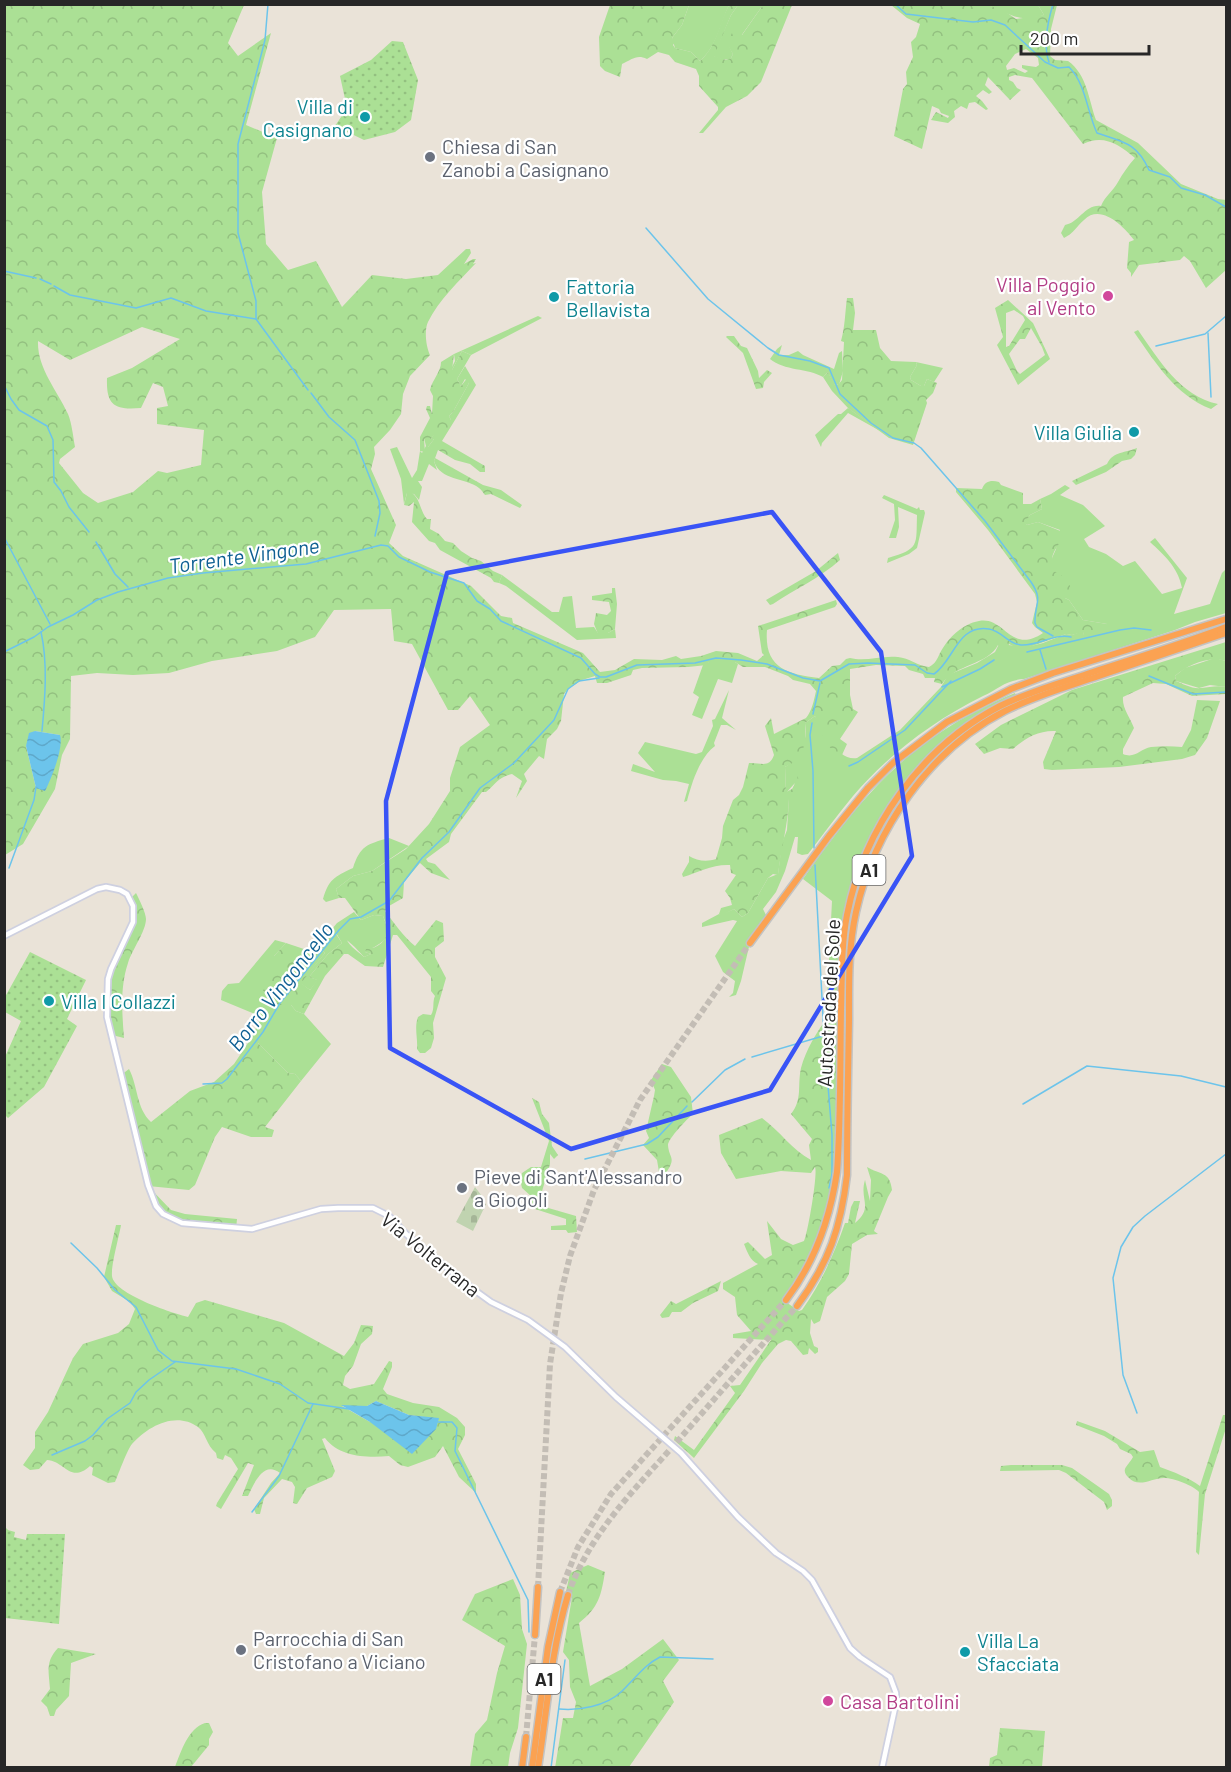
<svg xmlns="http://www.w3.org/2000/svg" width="1231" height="1772" font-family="Barlow,sans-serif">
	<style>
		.grass { fill: #abe095 }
		.forest { fill: url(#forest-crowns); fill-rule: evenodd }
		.cemetery { fill: url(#cemetery-stones) }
		.park { fill: url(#park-dots) }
		.water { fill: url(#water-waves) }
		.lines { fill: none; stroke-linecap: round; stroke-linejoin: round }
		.stream { stroke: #6cc4eb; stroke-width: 1.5 }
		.motorway-tunnel { stroke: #c3bdb5; stroke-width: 6; stroke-dasharray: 6 3; stroke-linecap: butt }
		.secondary-casing { stroke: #ced0e0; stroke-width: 8 }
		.motorway-casing { stroke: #c3c3c3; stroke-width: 9 }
		.secondary { stroke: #fff; stroke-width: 4.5 }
		.motorway { stroke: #fba252; stroke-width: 6 }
		.marked { fill: none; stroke: #3954f6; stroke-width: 4.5; stroke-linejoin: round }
		.culture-dot { fill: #0f9aa8; stroke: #fff; stroke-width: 2 }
		.worship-dot { fill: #6b7280; stroke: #fff; stroke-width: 2 }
		.hotel-dot { fill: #d1479c; stroke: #fff; stroke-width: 2 }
		.labels { text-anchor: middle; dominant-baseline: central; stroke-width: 4.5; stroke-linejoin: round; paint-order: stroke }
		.shield { fill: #fff; stroke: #686868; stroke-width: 1.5 }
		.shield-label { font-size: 18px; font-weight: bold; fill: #272727 }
		.culture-label { font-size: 20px; fill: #0d838f; stroke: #fff; text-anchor: start }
		.worship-label { font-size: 20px; fill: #5b616d; stroke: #fff; text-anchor: start }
		.hotel-label { font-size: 20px; fill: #b23c85; stroke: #fff; text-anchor: end }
		.street-label { font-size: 20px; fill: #272727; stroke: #fff }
		.water-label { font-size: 21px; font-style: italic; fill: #0f6093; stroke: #fff }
	</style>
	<defs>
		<pattern id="forest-crowns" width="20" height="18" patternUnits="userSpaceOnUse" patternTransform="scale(1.5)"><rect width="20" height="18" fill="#abe095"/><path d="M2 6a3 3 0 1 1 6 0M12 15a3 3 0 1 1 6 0" fill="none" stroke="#93c080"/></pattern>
		<pattern id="cemetery-stones" width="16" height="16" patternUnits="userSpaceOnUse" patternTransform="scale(1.5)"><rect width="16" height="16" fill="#c0d3b0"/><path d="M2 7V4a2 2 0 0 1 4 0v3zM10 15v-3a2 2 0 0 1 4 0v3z" fill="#a5b597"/></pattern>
		<pattern id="park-dots" width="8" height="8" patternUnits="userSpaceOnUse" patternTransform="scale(1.5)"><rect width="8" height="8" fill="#abe095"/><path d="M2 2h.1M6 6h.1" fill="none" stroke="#93c080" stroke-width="1.8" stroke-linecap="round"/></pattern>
		<pattern id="water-waves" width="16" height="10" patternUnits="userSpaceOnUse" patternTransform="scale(1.5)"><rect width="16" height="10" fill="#6cc4eb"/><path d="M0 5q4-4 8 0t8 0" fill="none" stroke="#5ea8ca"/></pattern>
	</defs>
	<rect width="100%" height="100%" fill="#eae3d8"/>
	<g class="grass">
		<path d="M689 5H729C720 24 717 46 700 61L691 52 675 48 672 38 682 25Z"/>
		<path d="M738 5H763L741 36 729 46 733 54 731 58C726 61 719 59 713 56L731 15Z"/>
		<path d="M987 5H1038L1044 15C1015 23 1013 14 987 5Z"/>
		<path d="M538 316 542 318 471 355 462 351 452 370 451 369 455 361 454 354Z"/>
		<path d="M782 345 779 355H789L798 351 803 355 834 369 839 353 842 351 843 371 839 385 833 384 828 372 823 377C808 368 784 371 770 359L777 349Z"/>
		<path d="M916 362 943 368 934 382 927 379 924 386H921L911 380 910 377 917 365Z"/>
		<path d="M465 366 476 385 455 420H451L449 416 453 412 469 383 465 379 461 386 457 379Z"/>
		<path d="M848 408 882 432 848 413 822 443 821 447 815 435 838 414H841Z"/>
		<path d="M434 434V439L428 447 438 450 434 461 437 470 429 464 422 481H418L422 487 419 500 414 494 407 493 404 504 401 479 390 449 397 447 412 478 417 470 420 451 422 453 426 446 424 438 431 439Z"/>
		<path d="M1065 485 1070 488 1060 495 1083 505 1105 526 1084 539 1089 547 1106 554 1123 566 1135 561 1162 594 1182 588C1178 567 1164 555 1150 542L1155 538 1187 578 1174 614 1210 604 1222 573 1226 569V613L1195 622 1175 630 1024 679C1005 680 999 689 983 696 933 721 889 754 853 796 837 815 823 835 808 854L802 855 797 853 798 837H795L785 871 776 892 763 909 766 915 751 938 741 981 736 995 729 997 733 993 735 981 723 972 715 956 737 921 733 920 702 927V923L719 914 721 915 734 909 742 917 748 913 768 878 778 874 782 843 787 830 789 798 795 783 786 793 785 767C803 756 807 743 805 723L815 716C825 731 836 761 857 758L900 730 941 687 948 675 977 663 995 652 999 644 1027 647 1043 643 1066 634 1072 635 1083 631 1084 635 1107 624 1083 620 1069 600 1065 598 1054 571 1052 558 1056 549 1060 530 1038 522 1027 525 1024 523 1030 515 1042 509 1040 499 1051 494Z"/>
		<path d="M884 495 917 509 919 507 920 510H924L925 513 917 548 909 554 887 563 888 558C920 549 916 545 917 515L898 507 899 527 896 538H889L895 520 894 504 882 498Z"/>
		<path d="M502 575 552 612H559L563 597 572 596 576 628 594 627 598 633H608L615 629 616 638 577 640 506 586 499 583Z"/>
		<path d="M1215 658 1226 661V687L1210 685 1199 688 1176 681 1175 676 1185 668Z"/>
		<path d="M709 662H735L738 664 732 683 718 679 702 719 692 715 699 697 693 693 703 665Z"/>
		<path d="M729 690 722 718 736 730 727 725H721L714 743 715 746C700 757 692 782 687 801L684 802 689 784 676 781 663 780 631 771 633 764 655 772 638 753 645 742 696 754 702 752 713 726 712 720 715 719Z"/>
		<path d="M1015 693 1016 696 945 741 880 817 850 896 839 1014 831 1013 826 1018 832 901 803 879C866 790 913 736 1015 693Z"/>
		<path d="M389 838 409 846 372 871 353 876 336 889 339 898 326 902 323 899C329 879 334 877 353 868 360 846 367 844 389 838Z"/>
		<path d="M354 912 361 920 374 915 383 916C393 940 385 941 365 952L371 954 364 957C356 948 347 938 336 934L342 943 328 954 309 977 318 980 310 990 300 983 325 953 318 946 337 923Z"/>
		<path d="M275 940 286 943 274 956 285 1005H291L296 1011 304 1014 331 1044 301 1081 295 1074 288 1073 258 1043H248L262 1017 221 1000 222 991 228 984 239 983Z"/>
	</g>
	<g class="forest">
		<path d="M4 5H244L228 43 238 56 271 33 246 125 277 138 262 192 266 244 288 270 316 261 342 307 372 275 406 279 438 275 466 249H470L471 253 464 264 473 259H476L473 264 476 263C460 280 438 301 428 322 424 330 426 347 430 355L410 376 403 394 401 414 390 430 374 447 375 454 371 469 396 525 389 543 403 556 471 586 501 616 512 618 513 623 583 653 600 672 615 670 634 659 662 660 676 656 681 659 701 656 716 651 738 653 757 661 764 655 762 653 758 626 836 600 837 604 835 607 767 630C764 667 786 674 819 678L832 666 840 665 846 659 850 658C866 662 882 655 898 657 909 658 918 666 929 667 936 663 937 659 940 653 948 638 962 624 979 621 1005 616 1010 655 1043 633L1035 627 1032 623 1037 602 1035 594 988 530 956 492V488L982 489C985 481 991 480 999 482L1001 485 1023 493V504H1031L1040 499 1042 509 1030 515 1025 523 1027 525 1038 522 1063 532C1062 543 1054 548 1052 558L1057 564 1054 571 1070 581V590L1065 598 1069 600 1083 620 1107 624C1106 634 1092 634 1084 636L1083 632 1072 635 1066 634 1021 650 1009 644 1008 650 1004 653 998 645C988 665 955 664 942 684L934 682 935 678H925L923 674 909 670 905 666 876 665 850 669V695L853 709 858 712 840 739 847 744 842 755C826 751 821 731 815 716L805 723V744L798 760 785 767 786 792 792 789 795 784 792 777 793 774 797 775 799 780 794 795 789 799C788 825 781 849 778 875L773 874 768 878 748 913 742 917 734 909 721 916 719 914 721 908 732 905 730 898 725 891 736 875 731 873 730 865C713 864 697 873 683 877L682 874 689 862V856C697 861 707 862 716 859L722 838 723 826 733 800 739 795 743 787 749 763C760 762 769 769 774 755L765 726 771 718 774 734 806 718C812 711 814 700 816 691L810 684 793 680 788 676 765 667H743L735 662H709L707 665 688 667 642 668 633 670 631 675 607 683H597L595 676 582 680 568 689 564 694 561 721 557 729 547 739 544 759 539 756 524 774 527 781 516 798 522 781 512 774C497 778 497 783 486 792H482L451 834 449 842 426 859 428 862 435 864 450 880 431 873 420 863 404 882 403 898 389 906 385 911C394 923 404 937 415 946L436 920 443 923 444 941 435 948V957L446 978 433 1023 434 1038 431 1048 425 1053H420L417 1049C418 1039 414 1027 418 1017L423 1014 431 1015C435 1009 432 1002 435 996L431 991V977L397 935H393L383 967 365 966 348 954H344L325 976 304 1014 296 1011 291 1005H270L265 1001 262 994 274 956 286 943 307 950 318 946 325 953 301 983 310 990 317 980 309 977 328 954 342 943 336 933 346 934C345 944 357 950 364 957L371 954 365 952 366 949C379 948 387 941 388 928L383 916 374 915 361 920 345 898H339L336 889 353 876 372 871 406 849 429 824 450 791V778L460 747 490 725 470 696 458 710H448L412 644 394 641 391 609 334 610 315 637 277 651 212 661 169 673 133 675 97 673 71 676 70 739 62 755 55 789 23 844 5 855ZM142 327 180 339 132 368 107 378C106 406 115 410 141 408L153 383 163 387 168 406 157 408V424L204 430 201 465 167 473 158 471 133 492 98 503 83 493 59 463 60 459 75 447C73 436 72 424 68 414 57 390 37 368 38 341L70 360ZM35 731 60 735 36 788 26 746Z"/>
		<path d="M610 5H689L682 25 672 38 675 42 673 45 675 48 691 52 700 61C717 46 719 23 729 5H738L731 15 714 56 726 60 731 58 733 54 727 44 732 33 738 32 742 35 763 5H792L761 82 747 96 726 107 703 133H699L718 110V107L699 86V76L696 69 675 62 669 55 658 52 647 59C636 54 632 60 622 64L620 77 605 71 600 66 599 37Z"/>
		<path d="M891 5H987L1003 10 1016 19 1044 15 1038 5H1057L1051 29 1050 56 1055 60 1068 61C1087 74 1089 101 1096 120L1138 143 1181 184 1218 199 1226 200V270L1206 288 1190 261 1184 256 1180 260 1139 265 1131 277V273L1127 268 1129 242 1134 240C1124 227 1101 203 1084 220 1076 227 1074 233 1064 238L1061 233 1065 225C1079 223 1085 204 1101 206 1105 196 1113 191 1118 182 1123 173 1128 166 1135 158 1119 144 1103 134 1083 144L1032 78 1015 75 1009 77V80L1013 82 1017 88 1021 90 1010 100 988 77 985 85 992 92 989 94 983 90 976 96 982 101 988 109 986 110 975 102 969 103 967 109 961 106 954 111 955 117 948 123 931 120 936 112 948 118 949 116 941 113 939 109 932 106 922 149 894 136 903 89 907 84 906 72 913 57 911 42 916 37 920 24 907 18ZM1026 49 1038 58 1039 65 1036 67 1022 65V68L1028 71 1025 73 1014 68 1007 70 1006 66 1015 54Z"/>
		<path d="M847 298H853L855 313 853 330H876L880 348 891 361 916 362 917 365 910 377 911 380 921 386H924L927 379 937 383 933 393 926 400 927 403 913 445 889 438 848 408 832 391 823 377 828 372 834 384 838 385 842 380 844 342 841 341C845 327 845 313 847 298Z"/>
		<path d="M1008 300 1033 323 1050 359 1018 385 997 345 1003 337 995 308ZM1014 310 1023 316 1025 320 1009 346 1006 347V313ZM1031 328 1042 347 1045 355 1020 374 1017 371 1009 354 1020 339H1025Z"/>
		<path d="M1138 330C1159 360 1180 396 1218 404L1211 409C1175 395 1155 362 1134 332Z"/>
		<path d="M727 336H734L741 346 747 348 758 371 759 378 767 370 772 373 764 382 763 388 756 389 743 353 726 337Z"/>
		<path d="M462 351 471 355 457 379 461 386 468 377 469 383 453 412 449 416 451 420H455L442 441 485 466V472H480L470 464 455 460 438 450H434L433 453 431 448 428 449V447L434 439V435L430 440 424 439 425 452 420 451V437L430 418 426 409 427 406H430L432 414 433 396 430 390C432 380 441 372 441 362L454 354 452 370Z"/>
		<path d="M1137 448 1135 455 1131 459 1122 461 1106 472 1076 485 1072 481 1107 464C1113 451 1126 453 1137 448Z"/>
		<path d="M435 458 483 485 501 490 522 505 520 508 491 494 485 495C483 493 482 490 479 488 465 477 440 481 434 461Z"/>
		<path d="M409 491C421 497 419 510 427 519H431L430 529 439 534 445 541 453 543 461 551 472 558 481 561 493 571 502 575 499 583 494 582 491 578 440 550 435 543 429 541 412 522 414 502 409 506 404 505 407 493Z"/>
		<path d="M838 553 840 560C820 578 795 589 773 604L770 605 766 600 816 571Z"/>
		<path d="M612 588H615L617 604 615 629 608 633 598 634 594 624 596 613 607 615 611 611 609 602 592 600V596L612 593Z"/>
		<path d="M1226 642V661C1208 656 1189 664 1175 676L1176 681C1183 684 1192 689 1201 688 1210 687 1217 685 1226 687V694L1192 696 1166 684 1153 683 1123 697C1122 708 1130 717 1134 728L1123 749V754C1135 759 1140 749 1151 747 1161 746 1172 746 1182 747L1191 730 1197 700 1220 701 1207 738 1195 755 1182 759 1119 767 1052 770 1044 769 1043 762 1056 731C1039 730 1025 738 1013 749L1000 748 984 754 975 744 1001 725 1072 690Z"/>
		<path d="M136 893C139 899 146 913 146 919 146 931 132 950 128 963 120 987 122 1012 124 1038L112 1035 107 1017 108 979 133 922 130 899Z"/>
		<path d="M831 1013 839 1014 835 1169 829 1202 818 1237 808 1259 783 1300 799 1311 802 1310C822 1282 834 1254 845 1223H848L851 1207 854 1201H860L855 1223C874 1207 859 1200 865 1180L870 1201 871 1180 867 1167C880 1175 890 1171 892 1190L888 1197 874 1231 878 1234 867 1235 852 1244 849 1274 845 1281 827 1297 820 1321 814 1324 811 1319 810 1333 814 1346 818 1348V1352L815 1354 809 1348 808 1354 803 1355 791 1341 786 1340 778 1344 762 1363 744 1391 694 1458 674 1440 675 1436 694 1450 735 1393 730 1386 740 1385 771 1340 733 1338V1334L751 1331 737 1315 735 1297 723 1289V1283L758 1264C750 1261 747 1251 744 1244L748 1242 765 1259 772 1255 767 1221 781 1239 793 1245 804 1241C808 1232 818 1173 815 1167L811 1173 781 1171 736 1179 721 1153 719 1135 762 1118C780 1131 792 1150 811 1160L809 1145 812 1139 791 1114C803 1099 797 1086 801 1068 806 1049 819 1028 831 1013Z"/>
		<path d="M248 1043H258L288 1073 295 1074 301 1081 265 1127 274 1130 272 1137H251L222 1127 215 1137 195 1185 189 1190 148 1186 171 1210 185 1214 237 1219 236 1229C216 1227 178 1228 163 1214 155 1207 151 1195 148 1185L121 1075 129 1069C138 1086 136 1108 151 1122L190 1091 214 1082 234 1064Z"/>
		<path d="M662 1064 671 1067 691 1097 693 1114C687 1119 668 1139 668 1145 669 1159 677 1157 666 1173L659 1172 657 1160 643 1145 649 1138 646 1131 654 1096 655 1090 651 1080Z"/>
		<path d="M532 1098 539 1102 542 1114 549 1123 552 1146 558 1155 554 1159 550 1154V1164L538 1205 576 1216 577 1232 568 1233 566 1230H551V1226L566 1225V1219L535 1209 530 1203 532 1197 522 1188 520 1179 522 1173 531 1167H541L549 1141Z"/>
		<path d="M116 1225H121C119 1237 111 1265 112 1276 114 1294 172 1313 188 1317L196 1303 205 1300 284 1323 344 1356 354 1343 361 1325 373 1326 372 1334 361 1344 353 1366 345 1376 343 1385 350 1389 374 1384 389 1361 392 1362V1367L383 1389 387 1394 413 1403 439 1407 457 1418 465 1427V1435L458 1449 476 1484V1493L459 1477 443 1446 435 1457 408 1467 400 1465 389 1456C367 1458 339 1457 325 1438L322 1439 335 1471 332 1477 307 1488 297 1504 293 1503 295 1487 292 1482 282 1479 264 1498 260 1514H256L254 1509 271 1483 280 1473C263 1460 254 1484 248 1496H242L254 1465 248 1463 221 1509 216 1506 217 1503 238 1469 231 1458 225 1455 223 1460 217 1458 216 1453C206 1445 206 1433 198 1427 176 1411 148 1426 132 1444 127 1450 119 1473 115 1482L108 1483 92 1475 93 1468 90 1466C70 1484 65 1461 47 1460L39 1469 30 1470 23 1465 35 1448V1432L48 1412 73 1358 83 1344 118 1333 129 1324 135 1309 130 1302 112 1291 104 1277ZM376 1401 409 1415 439 1419 370 1422 342 1406H367Z"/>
		<path d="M721 1281 718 1291 693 1303 681 1312H672L669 1317 662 1318 660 1315 671 1301 676 1304Z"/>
		<path d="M1223 1415H1226V1428L1205 1494 1199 1555 1196 1552 1199 1492C1194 1486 1174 1478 1164 1478 1151 1478 1139 1489 1128 1477 1126 1475 1124 1472 1125 1469 1126 1466 1131 1461 1133 1457L1131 1454 1120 1449 1117 1444 1104 1436 1076 1425 1077 1421 1105 1431 1140 1452 1154 1450 1160 1467C1174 1472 1189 1478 1200 1486Z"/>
		<path d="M1011 1465H1062L1072 1468 1109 1494 1112 1500V1506L1107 1510 1104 1502 1066 1473 1059 1470 1000 1471 1001 1466Z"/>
		<path d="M588 1565 605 1572C601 1596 599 1607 579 1623L590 1686 622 1669 663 1639 679 1660 663 1681 674 1702 629 1767 555 1768 563 1718H573L576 1702 570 1687 569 1660 563 1652 572 1597 566 1592 570 1573Z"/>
		<path d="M513 1579 520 1595 522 1629 527 1644 518 1728 510 1753 508 1767H470L475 1734 487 1720 497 1673 505 1646 462 1620 475 1594Z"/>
		<path d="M58 1648 96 1654 71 1663 69 1696 56 1710 54 1716H50L47 1707 41 1701 50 1689C49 1671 45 1662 58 1648Z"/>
		<path d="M205 1723H209L213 1732 209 1739V1745L191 1767H175C181 1752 188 1728 205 1723Z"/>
		<path d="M1000 1728 1045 1731 1042 1767H989L990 1758 997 1755Z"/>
	</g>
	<path class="cemetery" d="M475 1187 485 1200 484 1203 486 1204 473 1231 456 1222Z"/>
	<g class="park">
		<path d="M392 41 403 42 418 80 411 120 395 132 364 140 335 126 347 108 340 76 371 60Z"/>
		<path d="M30 952 86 980 67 1019 77 1026 44 1087 8 1118 5 1115V1057L21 1021 5 1012V997Z"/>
		<path d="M4 1526 8 1530 15 1532 14 1537 26 1540 27 1534H65L59 1624 5 1618Z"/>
	</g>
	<g class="water">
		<path d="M35 731 60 735C64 748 51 779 45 791L36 788 26 746 29 733Z"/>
		<path d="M376 1401 409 1415 439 1418 436 1429 412 1454 370 1422 341 1405 367 1406Z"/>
	</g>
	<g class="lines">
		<g class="stream">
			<path d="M895 4 906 14 973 22 991 20 1005 25 1045 62 1058 68 1069 67C1086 84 1087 112 1097 133 1124 142 1137 143 1149 170L1170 177 1181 188 1205 195 1226 207"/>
			<path d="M1049 62C1043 46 1048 21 1053 4"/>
			<path d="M646 228 708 299 768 348 779 355 810 361 829 368 840 394 871 423 893 438 914 443 921 448 985 521 1031 582C1044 601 1034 604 1035 623L1037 627 1053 636"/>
			<path d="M4 271 36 278"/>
			<path d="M40 279 51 284"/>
			<path d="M54 286 70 295 136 308 171 298 206 311 256 319 308 390"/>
			<path d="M256 319V301L238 233V144L265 40 268 4"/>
			<path d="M1208 333 1211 397"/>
			<path d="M1156 346 1205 334 1226 316"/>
			<path d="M4 385 11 399 19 410 47 426 53 440 54 482 61 491 69 507 89 532"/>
			<path d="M311 393 329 417 355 440 379 501 380 513 375 536"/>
			<path d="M4 537 50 624"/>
			<path d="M96 542 115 574 128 587"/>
			<path d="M41 632C48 663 45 699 42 731"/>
			<path d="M1040 650 1046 669"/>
			<path d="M4 652 34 637 48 627 73 615 97 600 118 592 168 578 203 573 306 564 381 545 388 546 399 557 430 572 464 583 477 601 490 609 501 621 581 658 595 674 600 677H606L637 665 695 663 716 658 741 660 767 664 803 678 820 681 849 664 868 663 915 665 927 673 934 674C954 661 957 624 989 629 1002 631 1008 644 1021 645 1039 646 1054 633 1071 637"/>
			<path d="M1027 652 1120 630 1134 628 1151 630"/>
			<path d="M1149 676 1193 694 1226 692"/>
			<path d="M942 687 980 669 994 660"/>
			<path d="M813 714 820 683"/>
			<path d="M812 723 810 735 813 771 814 848"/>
			<path d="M849 766 858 762 905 730 951 681"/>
			<path d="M815 865 824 1036 832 1135V1174L829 1188"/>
			<path d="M9 868 34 800 36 787"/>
			<path d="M752 1057 823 1036"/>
			<path d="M203 1084 222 1083 227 1079 263 1032 280 1003 339 930 350 919 361 917 389 901 422 858 449 832 480 788 514 763 554 720 568 689 579 681 599 678"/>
			<path d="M692 1102 725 1070 745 1059"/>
			<path d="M1023 1104 1087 1066 1181 1076 1226 1087"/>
			<path d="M585 1159 647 1144 658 1137 687 1106"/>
			<path d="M71 1243 97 1268 115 1290 136 1307 158 1350 172 1361 236 1369 280 1384 308 1403 349 1409"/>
			<path d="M1137 1413 1123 1375 1113 1278 1121 1247 1133 1227 1145 1216 1226 1154"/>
			<path d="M438 1422H452L457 1428 455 1451 528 1600 529 1632"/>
			<path d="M52 1455 85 1441 93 1435 107 1419 130 1403 136 1392 149 1380 175 1362"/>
			<path d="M252 1512 279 1476 313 1404"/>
			<path d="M559 1709C579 1711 606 1706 621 1692 634 1680 644 1665 660 1657L713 1659"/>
			<path d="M551 1768 565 1660"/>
		</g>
		<g class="motorway-tunnel">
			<path d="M538 1587 550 1364 561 1293 570 1256 594 1190 640 1100 750 943"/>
			<path d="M560 1592 578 1547 611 1494 786 1300"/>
			<path d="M568 1595C589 1534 634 1490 676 1443 716 1397 756 1351 797 1306"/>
			<path d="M526 1737 535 1635"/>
		</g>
		<defs>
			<path id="secondary" d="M4 936 97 889 106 887 120 890 127 894 133 906V922L111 969 108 979 107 1017 148 1185 156 1206 163 1214 182 1223 252 1229 321 1209 338 1208H373L389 1216 406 1234 473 1289 491 1302 528 1320 565 1347 616 1397 681 1453 738 1517 776 1553 803 1571 812 1580 850 1648 860 1657 890 1677 896 1693V1703L882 1768"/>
			<g id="motorway">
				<path d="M750 943 829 836 868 788 893 763 947 722 1011 689 1053 673 1226 619"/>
				<path d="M786 1300C815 1262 830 1219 837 1172 841 1118 840 1064 841 1010 842 978 841 946 847 915 864 828 921 747 1000 706 1026 693 1053 685 1081 676 1129 660 1179 645 1226 627"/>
				<path d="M797 1306C829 1263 841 1227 847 1175 847 1123 848 1072 849 1021 849 985 848 948 856 912 874 830 929 750 1005 711 1033 697 1063 688 1093 678 1138 663 1182 648 1226 633"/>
				<path d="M535 1635 538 1587"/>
				<path d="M522 1768 526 1737"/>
				<path d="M532 1768 548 1647 560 1592"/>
				<path d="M538 1768C547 1711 551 1650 568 1595"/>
			</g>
		</defs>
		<use href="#secondary" class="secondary-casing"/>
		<use href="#motorway" class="motorway-casing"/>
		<use href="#secondary" class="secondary"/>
		<use href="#motorway" class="motorway"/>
	</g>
	<path class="marked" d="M772 512 881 652 912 856 770 1090 571 1149 390 1048 386 801 447 573Z"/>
	<g class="culture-dot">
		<circle cx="365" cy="117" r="6"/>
		<circle cx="554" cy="297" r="6"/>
		<circle cx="1134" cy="432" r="6"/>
		<circle cx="49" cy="1001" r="6"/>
		<circle cx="965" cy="1652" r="6"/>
	</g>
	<g class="worship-dot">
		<circle cx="430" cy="157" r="6"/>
		<circle cx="462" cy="1188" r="6"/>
		<circle cx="241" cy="1650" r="6"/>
	</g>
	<g class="hotel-dot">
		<circle cx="1108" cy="296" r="6"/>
		<circle cx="828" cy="1701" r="6"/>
	</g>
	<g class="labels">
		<g class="shield">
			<rect x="852.5" y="855" width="33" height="30" rx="4.5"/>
			<rect x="527.5" y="1664" width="33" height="30" rx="4.5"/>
		</g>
		<g class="shield-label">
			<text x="869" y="870">A1</text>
			<text x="544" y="1679">A1</text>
		</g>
		<g class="culture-label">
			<text x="353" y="106" text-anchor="end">Villa di<tspan x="353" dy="23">Casignano</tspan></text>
			<text x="566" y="286">Fattoria<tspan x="566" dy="23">Bellavista</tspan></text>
			<text x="1122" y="432" text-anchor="end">Villa Giulia</text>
			<text x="61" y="1001">Villa I Collazzi</text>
			<text x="977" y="1640">Villa La<tspan x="977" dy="23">Sfacciata</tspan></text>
		</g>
		<g class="worship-label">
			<text x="442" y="146">Chiesa di San<tspan x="442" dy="23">Zanobi a Casignano</tspan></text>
			<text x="474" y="1176">Pieve di Sant'Alessandro<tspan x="474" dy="23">a Giogoli</tspan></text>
			<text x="253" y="1638">Parrocchia di San<tspan x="253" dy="23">Cristofano a Viciano</tspan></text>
		</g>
		<g class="hotel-label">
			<text x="1096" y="284">Villa Poggio<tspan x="1096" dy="23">al Vento</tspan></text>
			<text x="840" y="1701" text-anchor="start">Casa Bartolini</text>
		</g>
		<g class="street-label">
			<text transform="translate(828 1003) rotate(-87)">Autostrada del Sole</text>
			<text transform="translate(431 1254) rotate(39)">Via Volterrana</text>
		</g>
		<g class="water-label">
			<text transform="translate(244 555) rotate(-8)">Torrente Vingone</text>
			<text transform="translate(280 986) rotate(-52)">Borro Vingoncello</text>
		</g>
	</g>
	<rect width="1231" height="1772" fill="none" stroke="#272727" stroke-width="12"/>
	<path d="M1021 45v9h128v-9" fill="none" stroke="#272727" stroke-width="3"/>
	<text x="1030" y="45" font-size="18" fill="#272727" stroke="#ffffff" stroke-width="4.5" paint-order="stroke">200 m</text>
</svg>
